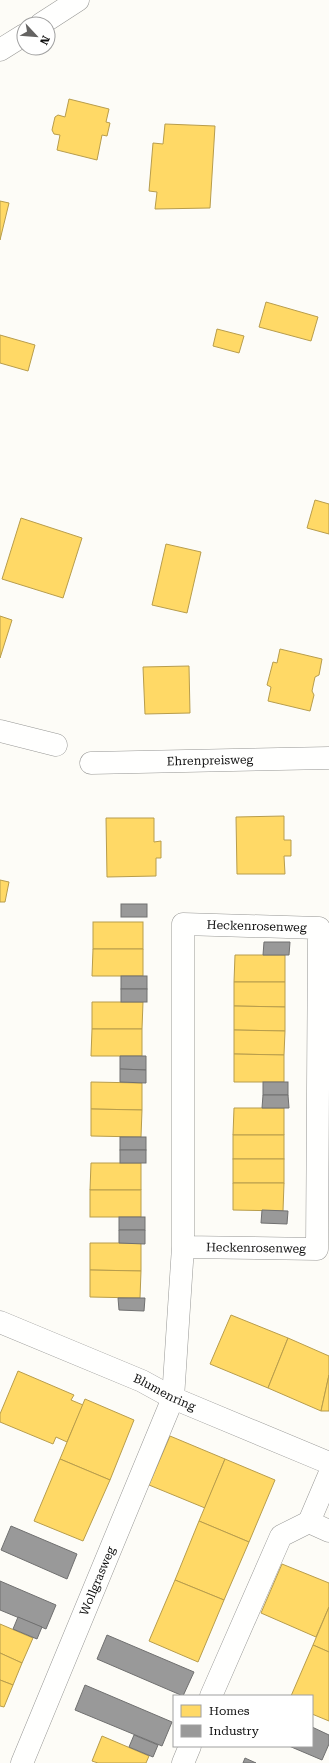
<svg xmlns="http://www.w3.org/2000/svg" width="329" height="1763" font-family="'Roboto Serif',serif">
	<style>
		.homes { fill: #ffd966; stroke: #b89d4c }
		.industry { fill: #999; stroke: #707070 }
		.lines { fill: none; stroke-linecap: round; stroke-linejoin: round }
		.street-casing { stroke: #979795; stroke-width: 23 }
		.street { stroke: #fffffe; stroke-width: 22 }
		.labels { text-anchor: middle; dominant-baseline: central; stroke-width: 4; stroke-linejoin: round; paint-order: stroke }
		.street-label { font-size: 12px; fill: #111; stroke: #fff }
	</style>
	<rect width="100%" height="100%" fill="#fdfcf7"/>
	<g class="homes">
		<path d="M69 99 109 109 106 122 110 123 107 136 102 135 97 160 57 150 60 135 54 134 52 130 55 117 58 115 65 117Z"/>
		<path d="M165 124 215 126 210 208 155 209 157 192 149 191 153 143 163 144Z"/>
		<path d="M0 201 9 203 0 240Z"/>
		<path d="M266 302 318 317 311 341 259 327Z"/>
		<path d="M217 329 244 336 239 353 213 346Z"/>
		<path d="M0 335 35 345 28 371 0 363Z"/>
		<path d="M315 500 329 504V534L307 528Z"/>
		<path d="M21 518 82 538 63 598 2 579Z"/>
		<path d="M166 544 201 552 187 613 152 605Z"/>
		<path d="M0 616 12 620 0 658Z"/>
		<path d="M280 649 322 659 319 675 315 677 312 691 314 695 310 711 268 701 271 687 267 685 273 662 277 663Z"/>
		<path d="M189 666 190 713 145 714 143 667Z"/>
		<path d="M284 816V840H291V856H284L285 874H237L236 817Z"/>
		<path d="M106 818H154V842L161 841V858H156V876L107 877Z"/>
		<path d="M0 880 9 882 5 902H0Z"/>
		<rect x="93" y="922" width="50" height="27"/>
		<path d="M93 949H143V976H92Z"/>
		<path d="M235 955H285V982H234Z"/>
		<path d="M234 982H285V1007L234 1006Z"/>
		<path d="M92 1002H143L142 1029H92Z"/>
		<path d="M234 1006 285 1007V1031L234 1030Z"/>
		<path d="M92 1029H142V1056H91Z"/>
		<path d="M234 1030 285 1031 284 1055 234 1054Z"/>
		<path d="M234 1054 284 1055V1082H234Z"/>
		<path d="M91 1082 142 1083V1110L91 1109Z"/>
		<path d="M234 1108H284V1135H233Z"/>
		<path d="M91 1109 142 1110 141 1137 91 1136Z"/>
		<rect x="233" y="1135" width="51" height="24"/>
		<rect x="233" y="1159" width="51" height="24"/>
		<path d="M91 1163H141V1190H90Z"/>
		<path d="M233 1183H284L283 1211 233 1210Z"/>
		<rect x="90" y="1190" width="51" height="27"/>
		<path d="M90 1243H141V1271L90 1270Z"/>
		<path d="M90 1270 141 1271 140 1298 90 1297Z"/>
		<path d="M231 1315 288 1338 268 1388 210 1364Z"/>
		<path d="M288 1338 329 1356V1375L321 1411 268 1388Z"/>
		<path d="M18 1371 74 1395 71 1400 83 1405 67 1442 56 1437 53 1444 0 1422V1414Z"/>
		<path d="M329 1375V1411H321Z"/>
		<path d="M85 1399 134 1420 110 1480 60 1459Z"/>
		<path d="M170 1436 225 1459 205 1508 149 1485Z"/>
		<path d="M60 1459 110 1480 83 1541 34 1521Z"/>
		<path d="M225 1459 275 1480 249 1542 199 1521Z"/>
		<path d="M199 1521 249 1542 224 1600 175 1580Z"/>
		<path d="M282 1564 329 1583V1607L316 1637 261 1613Z"/>
		<path d="M175 1580 224 1600 198 1662 149 1641Z"/>
		<path d="M329 1607V1652L313 1645Z"/>
		<path d="M0 1624 33 1638 22 1663 0 1653Z"/>
		<path d="M313 1645 329 1652V1721L312 1714V1696H291Z"/>
		<path d="M0 1653 22 1663 13 1685 0 1680Z"/>
		<path d="M0 1680 13 1685 4 1707 0 1706Z"/>
		<path d="M102 1736 149 1756 146 1763H98L92 1761Z"/>
	</g>
	<g class="industry">
		<rect x="121" y="904" width="26" height="13"/>
		<path d="M264 942H290L289 955H263Z"/>
		<rect x="121" y="976" width="26" height="13"/>
		<rect x="121" y="989" width="26" height="13"/>
		<path d="M120 1056H146V1070L120 1069Z"/>
		<path d="M120 1069 146 1070V1083L120 1082Z"/>
		<rect x="263" y="1082" width="25" height="13"/>
		<path d="M263 1095H288L289 1108H262Z"/>
		<rect x="120" y="1137" width="26" height="13"/>
		<rect x="120" y="1150" width="26" height="13"/>
		<path d="M262 1210 288 1211 287 1224 261 1223Z"/>
		<rect x="119" y="1217" width="26" height="13"/>
		<path d="M119 1230H145V1244L119 1243Z"/>
		<path d="M118 1298H145L144 1311 119 1310Z"/>
		<path d="M11 1526 77 1554 67 1579 1 1550Z"/>
		<path d="M0 1581 56 1605 46 1629 0 1610Z"/>
		<path d="M18 1617 42 1627 37 1639 13 1629Z"/>
		<path d="M107 1635 194 1672 183 1696 97 1659Z"/>
		<path d="M85 1685 172 1722 162 1746 75 1710Z"/>
		<path d="M312 1727 329 1735V1744L322 1760 289 1746H312Z"/>
		<path d="M134 1735 158 1745 153 1757 129 1747Z"/>
		<path d="M245 1758 256 1763H243Z"/>
	</g>
	<g class="lines">
		<defs>
			<g id="street">
				<path d="M41 24 78 0"/>
				<path d="M0 50 24 35"/>
				<path d="M0 731 56 745"/>
				<path id="s1" d="M91 763 329 758"/>
				<path id="s2" d="M0 1322 142 1381 173 1398 329 1463"/>
				<path d="M309 1522 329 1475"/>
				<path d="M309 1522 329 1531"/>
				<path d="M211 1696 281 1536 309 1522"/>
				<path id="s3" d="M22 1763 173 1398 183 1247V924L319 928 317 1249 183 1247"/>
				<path d="M183 1763 190 1746"/>
			</g>
		</defs>
		<use href="#street" class="street-casing"/>
		<use href="#street" class="street"/>
	</g>
	<g class="labels">
		<g class="street-label">
			<text stroke="none"><textPath href="#s1" startOffset="119">Ehrenpreisweg</textPath></text>
			<text stroke="none"><textPath href="#s3" startOffset="943">Heckenrosenweg</textPath></text>
			<text transform="translate(256 1248) rotate(1)">Heckenrosenweg</text>
			<text stroke="none"><textPath href="#s2" startOffset="179">Blumenring</textPath></text>
			<text stroke="none"><textPath href="#s3" startOffset="197">Wollgrasweg</textPath></text>
		</g>
	</g>
	<rect x="173" y="1695" width="140" height="52" fill="#ffffff" stroke="#a0a0a0"/>
	<rect x="181" y="1705" width="20" height="12" fill="#ffd966" stroke="#a0a0a0"/>
	<text x="209" y="1715" font-size="12" fill="#111111">Homes</text>
	<rect x="181" y="1725" width="20" height="12" fill="#999999" stroke="#a0a0a0"/>
	<text x="209" y="1735" font-size="12" fill="#111111">Industry</text>
	<g transform="translate(36 36) rotate(116)"><circle r="19" fill="#ffffff" stroke="#a0a0a0"/>
	<path d="M0-3L7 15L0 10L-7 15Z" fill="#646362"/>
	<text y="-6" font-size="11" font-weight="bold" text-anchor="middle" fill="#111111">N</text>
	</g>
</svg>
